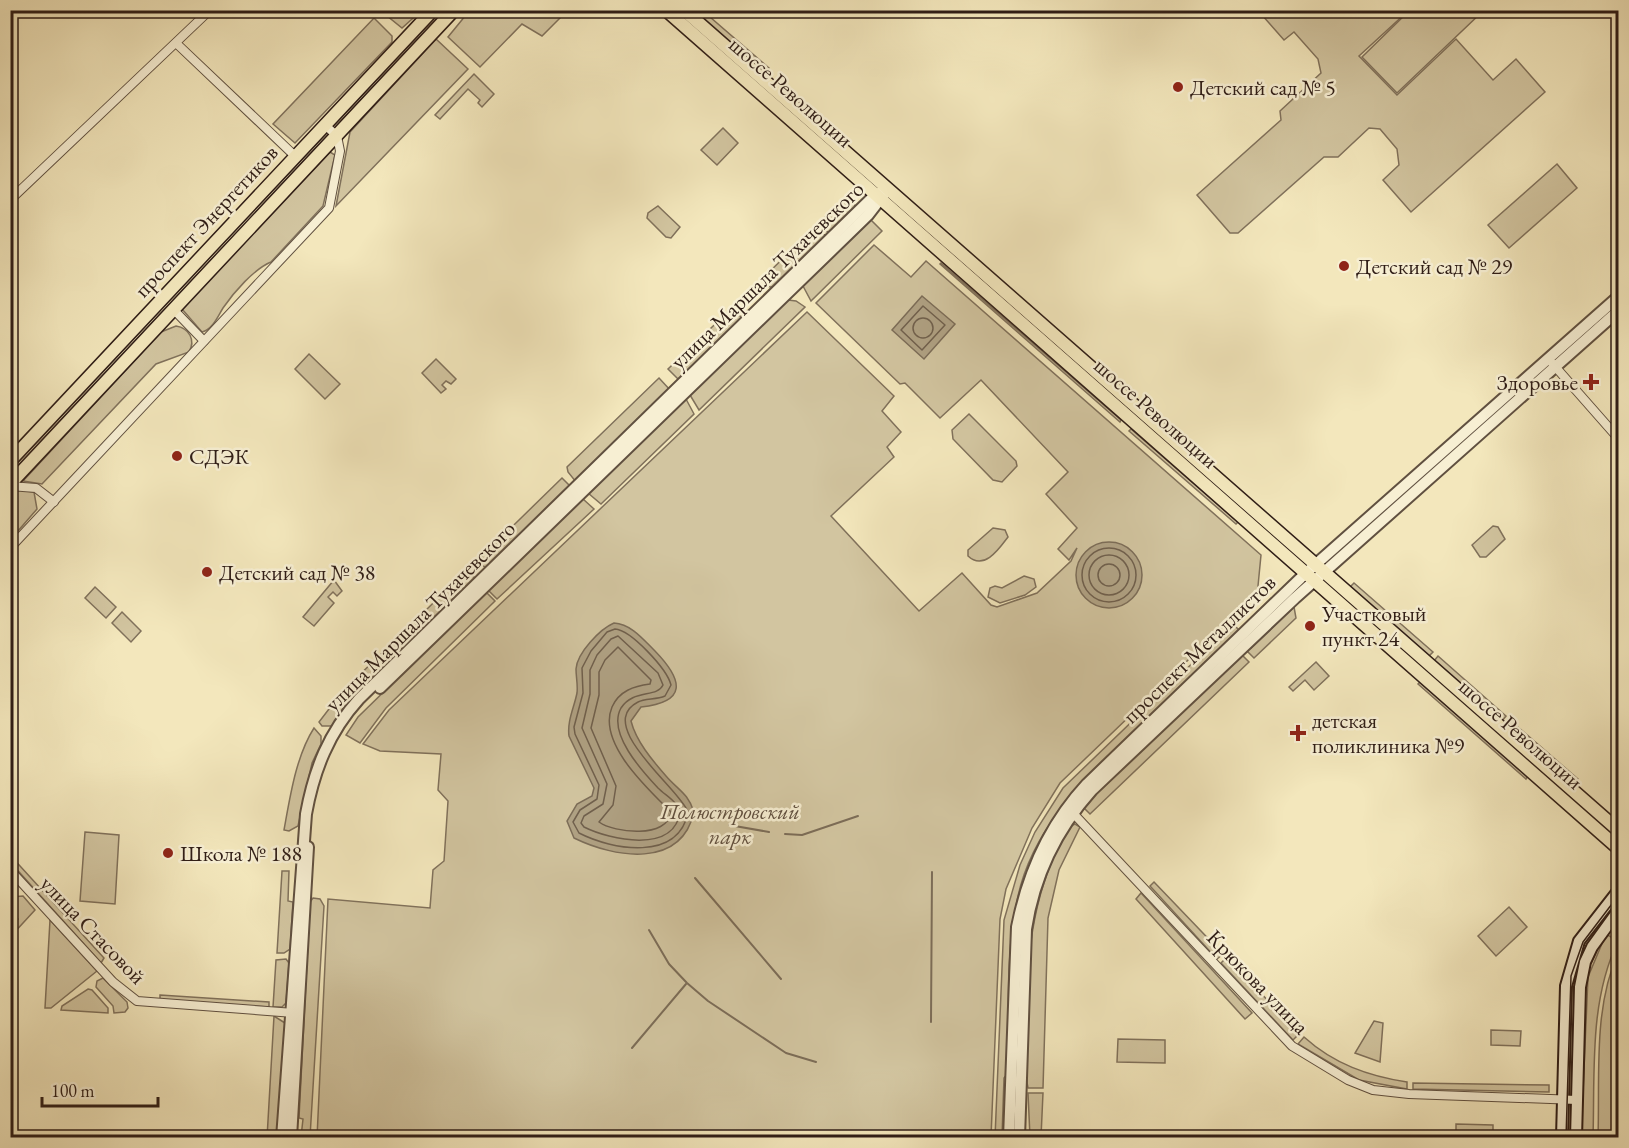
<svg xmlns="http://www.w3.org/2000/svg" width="1629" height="1148" font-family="'EB Garamond',serif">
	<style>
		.green { fill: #d2c5a0; stroke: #80715b; stroke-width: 1.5 }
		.water { fill: #b0a284; stroke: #7c6d58; stroke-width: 1.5 }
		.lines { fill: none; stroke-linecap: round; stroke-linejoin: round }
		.shore { stroke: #70604d; stroke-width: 1.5 }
		.stream { stroke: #7c6d58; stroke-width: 2 }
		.minor-casing { stroke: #605040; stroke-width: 10 }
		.tertiary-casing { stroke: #605040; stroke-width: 14 }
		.secondary-casing { stroke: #2f1d16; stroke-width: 14 }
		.primary-casing { stroke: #2f1d16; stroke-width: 15 }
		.minor { stroke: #f7efd3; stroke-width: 8 }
		.tertiary { stroke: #f7efd3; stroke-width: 10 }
		.secondary { stroke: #f7efd3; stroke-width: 10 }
		.primary { stroke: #f3e7bc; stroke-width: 12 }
		.tram { stroke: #2f1d16; stroke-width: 1.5 }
		.poi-dot { fill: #8f2418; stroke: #f7efd3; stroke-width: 2 }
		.labels { text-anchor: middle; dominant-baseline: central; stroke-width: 5; stroke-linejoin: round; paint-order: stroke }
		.poi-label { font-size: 22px; fill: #2f1d16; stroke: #f7efd3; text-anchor: start }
		.street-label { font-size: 22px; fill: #2f1d16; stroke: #f7efd3 }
		.park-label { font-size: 22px; font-style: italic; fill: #604f3f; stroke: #f7efd3 }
	</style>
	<rect width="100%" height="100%" fill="#f3e7bc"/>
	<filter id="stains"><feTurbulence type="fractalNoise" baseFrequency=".00333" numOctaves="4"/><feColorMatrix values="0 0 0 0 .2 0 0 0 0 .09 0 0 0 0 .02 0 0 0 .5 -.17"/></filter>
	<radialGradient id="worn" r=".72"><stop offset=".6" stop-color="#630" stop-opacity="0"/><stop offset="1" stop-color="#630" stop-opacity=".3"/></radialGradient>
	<g class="green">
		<path d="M470 10H567V11L542 36 522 24 480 67 448 37Z"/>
		<path d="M1267 10 1408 11 1359 56 1397 95 1456 39 1493 80 1516 59 1545 92 1411 212 1383 180 1399 165 1397 149 1380 129 1369 128 1338 157H1324L1238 233H1230L1197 195 1281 120 1280 111 1321 73 1318 59 1294 32 1284 40 1262 15Z"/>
		<path d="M1410 10 1483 11 1397 93 1362 57Z"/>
		<path d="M381 11H421L402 28Z"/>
		<path d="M693 11H703L769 68 764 73Z"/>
		<path d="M374 18 392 36V42L295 143 273 124Z"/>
		<path d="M436 39 468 69 336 206 350 132Z"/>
		<path d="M474 74 494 94 482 107 478 103 480 100 468 89 440 119 435 115Z"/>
		<path d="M723 128 738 143 717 165 701 150Z"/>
		<path d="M330 152 335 155 323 206 271 262C254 269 234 292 223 308 218 316 213 329 202 332L182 309Z"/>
		<path d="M1557 164 1577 188 1509 248 1488 225Z"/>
		<path d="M845 197 858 208 830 232 812 230Z"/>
		<path d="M658 206 680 227 671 238 666 237 647 218 648 213Z"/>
		<path d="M871 220 882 231 811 301 803 286Z"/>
		<path d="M810 232 831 236 777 288 764 286 766 283 762 279Z"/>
		<path d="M874 245 911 277 926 261 1261 555 1258 586 1261 590 1060 783 1032 828 1006 889 1000 919 991 1137 317 1138 328 899 430 908 433 870 444 861 448 801 438 790 441 754 380 751 363 744 389 710 807 312 894 396 882 411 901 432 887 447 894 457 831 516 919 611 962 573 991 605 997 607 1037 593 1071 561 1077 548 1069 560 1058 549 1077 528 1046 494 1068 472 981 380 940 418 905 383 900 384 816 303Z"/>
		<path d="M941 263 1121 420 1120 422 940 264Z"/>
		<path d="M788 300 796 301 805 307 699 410 690 395Z"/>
		<path d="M732 308 742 318 680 381 668 369Z"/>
		<path d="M176 326C189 328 196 340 189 352L156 364 42 484 23 481 161 332Z"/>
		<path d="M309 354 340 384 325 399 295 369Z"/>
		<path d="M436 359 456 379 451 384 446 381 442 385 446 389 441 393 422 373Z"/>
		<path d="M659 378 671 391 576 482 568 472 567 467Z"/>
		<path d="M686 399 694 414 601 504 588 493Z"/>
		<path d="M969 414 1016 461 1017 466 1002 482 993 480 953 439 952 430Z"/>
		<path d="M1131 429 1238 522 1236 524 1129 431Z"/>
		<path d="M562 478 571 487 486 568 477 561Z"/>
		<path d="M19 490 34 492 37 509 11 539 10 495Z"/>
		<path d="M583 499 594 509 497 599 488 590Z"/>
		<path d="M1493 526 1498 527 1505 539 1486 557H1480L1472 545Z"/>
		<path d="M993 528 1005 530 1008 537C999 549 984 571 968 556V550Z"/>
		<path d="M467 570 476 579 355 696 332 726H322L319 722 342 692Z"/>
		<path d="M1024 576 1034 579 1036 587 1025 595 1000 603 988 597 990 588 995 586 1002 588Z"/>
		<path d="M334 580 342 591 337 596 333 592 328 597 334 603 314 626 303 617Z"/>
		<path d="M1354 583 1433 652 1429 656 1350 587Z"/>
		<path d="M95 587 116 607 106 618 85 598Z"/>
		<path d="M486 592 495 601 386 708 360 743 346 735 358 717Z"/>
		<path d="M1294 607 1296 618 1254 658 1246 650 1251 648Z"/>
		<path d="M122 612 141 631 131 642 112 623Z"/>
		<path d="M1233 624 1240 631C1207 662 1174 694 1141 725 1090 775 1034 823 1018 896 1005 953 1009 1015 1008 1073L1004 1078 1002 1137 995 1138 1004 920 1020 865 1035 832 1063 788Z"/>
		<path d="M1241 654 1249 662 1090 814 1083 807Z"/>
		<path d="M1438 656 1506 716 1502 721 1434 661Z"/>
		<path d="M1316 662 1329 676 1314 690 1305 680 1293 691 1289 687Z"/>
		<path d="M1420 682 1528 776 1526 779 1418 684Z"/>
		<path d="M1511 721 1578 779 1574 783 1507 725Z"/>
		<path d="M314 728 321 736V744L312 763 298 826 289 831 284 830C290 797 296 756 314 728Z"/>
		<path d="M1075 824 1080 827 1059 870 1048 918 1043 1088H1028L1025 1072C1027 996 1023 921 1057 850 1061 841 1067 827 1075 824Z"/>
		<path d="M85 832 119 835 115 904 80 901Z"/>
		<path d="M10 855 104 958 101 963 11 863Z"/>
		<path d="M282 871H289L288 901 293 902 290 949 284 953H277Z"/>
		<path d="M1154 882 1223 954 1217 959 1150 886Z"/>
		<path d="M1141 893 1252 1013 1245 1019 1136 899Z"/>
		<path d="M23 896 35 910 11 936V927L18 919 12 913 11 897Z"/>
		<path d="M313 898 320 899 324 906 310 1137H301L303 1119 299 1118 310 902Z"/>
		<path d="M1509 907 1527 927 1496 956 1478 936Z"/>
		<path d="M50 920 97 971 51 1008H45Z"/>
		<path d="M1606 934 1618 941C1589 1002 1595 1071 1593 1137L1581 1138 1588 977Z"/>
		<path d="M1618 953V1137H1598C1600 1076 1593 1009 1618 953Z"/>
		<path d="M1226 958 1300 1033 1293 1040 1221 963Z"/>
		<path d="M286 959 289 963 286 1003 282 1007H273L276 960Z"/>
		<path d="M103 978 127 1002 128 1008 125 1012 114 1013 113 1006 96 987 97 981Z"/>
		<path d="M88 989 92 990 108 1008V1013L61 1010 62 1006Z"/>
		<path d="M160 995 269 1002V1007L160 1000Z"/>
		<path d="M274 1016 285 1023 278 1137 267 1138Z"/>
		<path d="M1374 1021 1383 1023 1380 1062 1355 1053Z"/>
		<path d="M1491 1030 1521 1031 1520 1046 1491 1045Z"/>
		<path d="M1304 1037C1334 1064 1368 1076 1407 1082V1089L1359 1080 1298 1044Z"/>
		<path d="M1118 1039 1165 1040V1063L1117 1062Z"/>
		<path d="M1413 1083 1549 1085V1092L1413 1089Z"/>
		<path d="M1028 1093H1043L1041 1137H1030Z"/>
		<path d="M1456 1124 1493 1125V1137H1456Z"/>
	</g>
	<g class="water">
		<path d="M922 296 955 324 924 359 892 330Z"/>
		<circle cx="1109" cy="575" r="33"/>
		<path d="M614 623C631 624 643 639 655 651 684 681 687 702 641 707L631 721C636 741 652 760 666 776 678 790 688 793 694 812 681 869 615 858 574 838L567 821 577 804 592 796 594 788 569 736C567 721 574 708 577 693 578 685 576 677 576 669 577 653 600 629 614 623Z"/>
	</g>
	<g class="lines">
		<g class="shore">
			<path d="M923 306 945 325 922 350 901 330Z"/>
			<circle cx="923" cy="328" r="10"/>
			<circle cx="1109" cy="575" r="27"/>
			<circle cx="1109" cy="575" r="20"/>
			<circle cx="1109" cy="575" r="11"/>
			<path d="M615 629C631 630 667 669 671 685L665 696C656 700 645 698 638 702 593 725 681 790 688 812 679 862 612 850 579 833L573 822 580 810 597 799 599 785 575 734 574 727 583 693 582 668 591 651 607 632Z"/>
			<path d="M618 636 658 673 663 685C657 698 633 689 621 708 607 733 642 771 658 788 666 796 677 801 680 812 674 854 610 840 584 827L581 823 584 816 603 804 607 784 582 728 590 694V670L597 655 611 639Z"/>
			<path d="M618 647 651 680 650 684C634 686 619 691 612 707 597 743 648 789 671 812 668 839 614 833 599 822L613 805 616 786 591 728 599 695V672L605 660Z"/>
		</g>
		<g class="stream">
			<path d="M729 825 769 832"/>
			<path d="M785 834 802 835 858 816"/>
			<path d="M695 878 781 979"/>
			<path d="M649 930 669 964 687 983 708 1001 786 1053 816 1062"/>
			<path d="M931 1022 932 872"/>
			<path d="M632 1048 686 984"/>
		</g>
		<defs>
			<g id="minor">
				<path d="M176 43 296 157"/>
				<path d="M10 200 210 10"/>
				<path d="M174 310 204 341"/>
				<path d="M1552 363 1618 438"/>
				<path d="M10 486 36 488 54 502"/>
				<path d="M10 548 329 208 340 151 337 136 325 125"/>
				<path d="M1071 811 1292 1046 1348 1080 1373 1090 1409 1094 1577 1100"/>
				<path d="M10 870 113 982 137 1001 294 1013"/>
			</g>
			<g id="tertiary">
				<path d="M380 688 868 215 885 193"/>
				<path d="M282 1138 306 814C314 770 329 732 359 699L875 195 887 189"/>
				<path d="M291 1138 308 847"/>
				<path d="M1009 1138 1017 927C1028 872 1049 825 1087 784L1306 573 1618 297"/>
				<path d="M1019 1138 1026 929C1034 877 1057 829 1092 790L1295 598 1618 311"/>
			</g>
			<g id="secondary">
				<path d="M1562 1138 1566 986 1579 941 1618 891"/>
				<path d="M1576 1138 1580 987 1585 962 1592 947 1618 911"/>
			</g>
			<g id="primary">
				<path d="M666 10 1618 848"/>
				<path d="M684 10 1618 830"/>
				<path d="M10 461 433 10"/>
				<path d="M10 484 454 10"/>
			</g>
		</defs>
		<use href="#minor" class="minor-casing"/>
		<use href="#tertiary" class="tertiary-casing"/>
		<use href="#secondary" class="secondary-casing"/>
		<use href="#primary" class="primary-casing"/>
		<use href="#minor" class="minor"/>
		<use href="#tertiary" class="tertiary"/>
		<use href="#secondary" class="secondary"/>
		<use href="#primary" class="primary"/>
		<path class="tram" d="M1566 1138 1571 976 1583 942 1618 896"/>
	</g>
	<g class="poi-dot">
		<circle cx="1178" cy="87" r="6"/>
		<circle cx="1344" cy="266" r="6"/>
		<path d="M1588 373h6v6h6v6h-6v6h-6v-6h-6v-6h6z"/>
		<circle cx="177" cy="456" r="6"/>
		<circle cx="207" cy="572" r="6"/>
		<circle cx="1310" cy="626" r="6"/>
		<path d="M1295 724h6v6h6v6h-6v6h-6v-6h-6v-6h6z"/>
		<circle cx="168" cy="853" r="6"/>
	</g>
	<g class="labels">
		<g class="poi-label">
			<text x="1190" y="87">Детский сад № 5</text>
			<text x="1356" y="266">Детский сад № 29</text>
			<text x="1578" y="382" text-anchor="end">Здоровье</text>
			<text x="189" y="456">СДЭК</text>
			<text x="219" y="572">Детский сад № 38</text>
			<text x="1322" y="613">Участковый<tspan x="1322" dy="25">пункт 24</tspan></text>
			<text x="1312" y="720">детская<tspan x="1312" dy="25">поликлиника №9</tspan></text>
			<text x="180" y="853">Школа № 188</text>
		</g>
		<g class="street-label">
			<text transform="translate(791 92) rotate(41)">шоссе Революции</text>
			<text transform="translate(206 221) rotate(-47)">проспект Энергетиков</text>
			<text transform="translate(767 275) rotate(-44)">улица Маршала Тухачевского</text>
			<text transform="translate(1156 413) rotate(41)">шоссе Революции</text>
			<text transform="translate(420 616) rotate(-45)">улица Маршала Тухачевского</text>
			<text transform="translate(1199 649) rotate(-44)">проспект Металлистов</text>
			<text transform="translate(1521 734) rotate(41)">шоссе Революции</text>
			<text transform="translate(93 930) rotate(46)">улица Стасовой</text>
			<text transform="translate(1258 982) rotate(46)">Крюкова улица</text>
		</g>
		<g class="park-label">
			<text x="730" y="811">Полюстровский<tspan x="730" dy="25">парк</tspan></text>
		</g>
	</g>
	<rect width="1629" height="1148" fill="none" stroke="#f3e7bc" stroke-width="36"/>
	<rect x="12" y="12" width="1605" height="1124" fill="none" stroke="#2f1d16" stroke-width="3"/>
	<rect x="18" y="18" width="1593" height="1112" fill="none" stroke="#2f1d16" stroke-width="1.5"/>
	<path d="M42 1097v9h116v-9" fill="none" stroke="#2f1d16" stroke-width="3"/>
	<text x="51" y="1097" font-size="18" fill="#2f1d16" stroke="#f7efd3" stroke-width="4.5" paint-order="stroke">100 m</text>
	<rect width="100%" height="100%" filter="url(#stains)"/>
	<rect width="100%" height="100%" fill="url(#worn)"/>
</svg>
